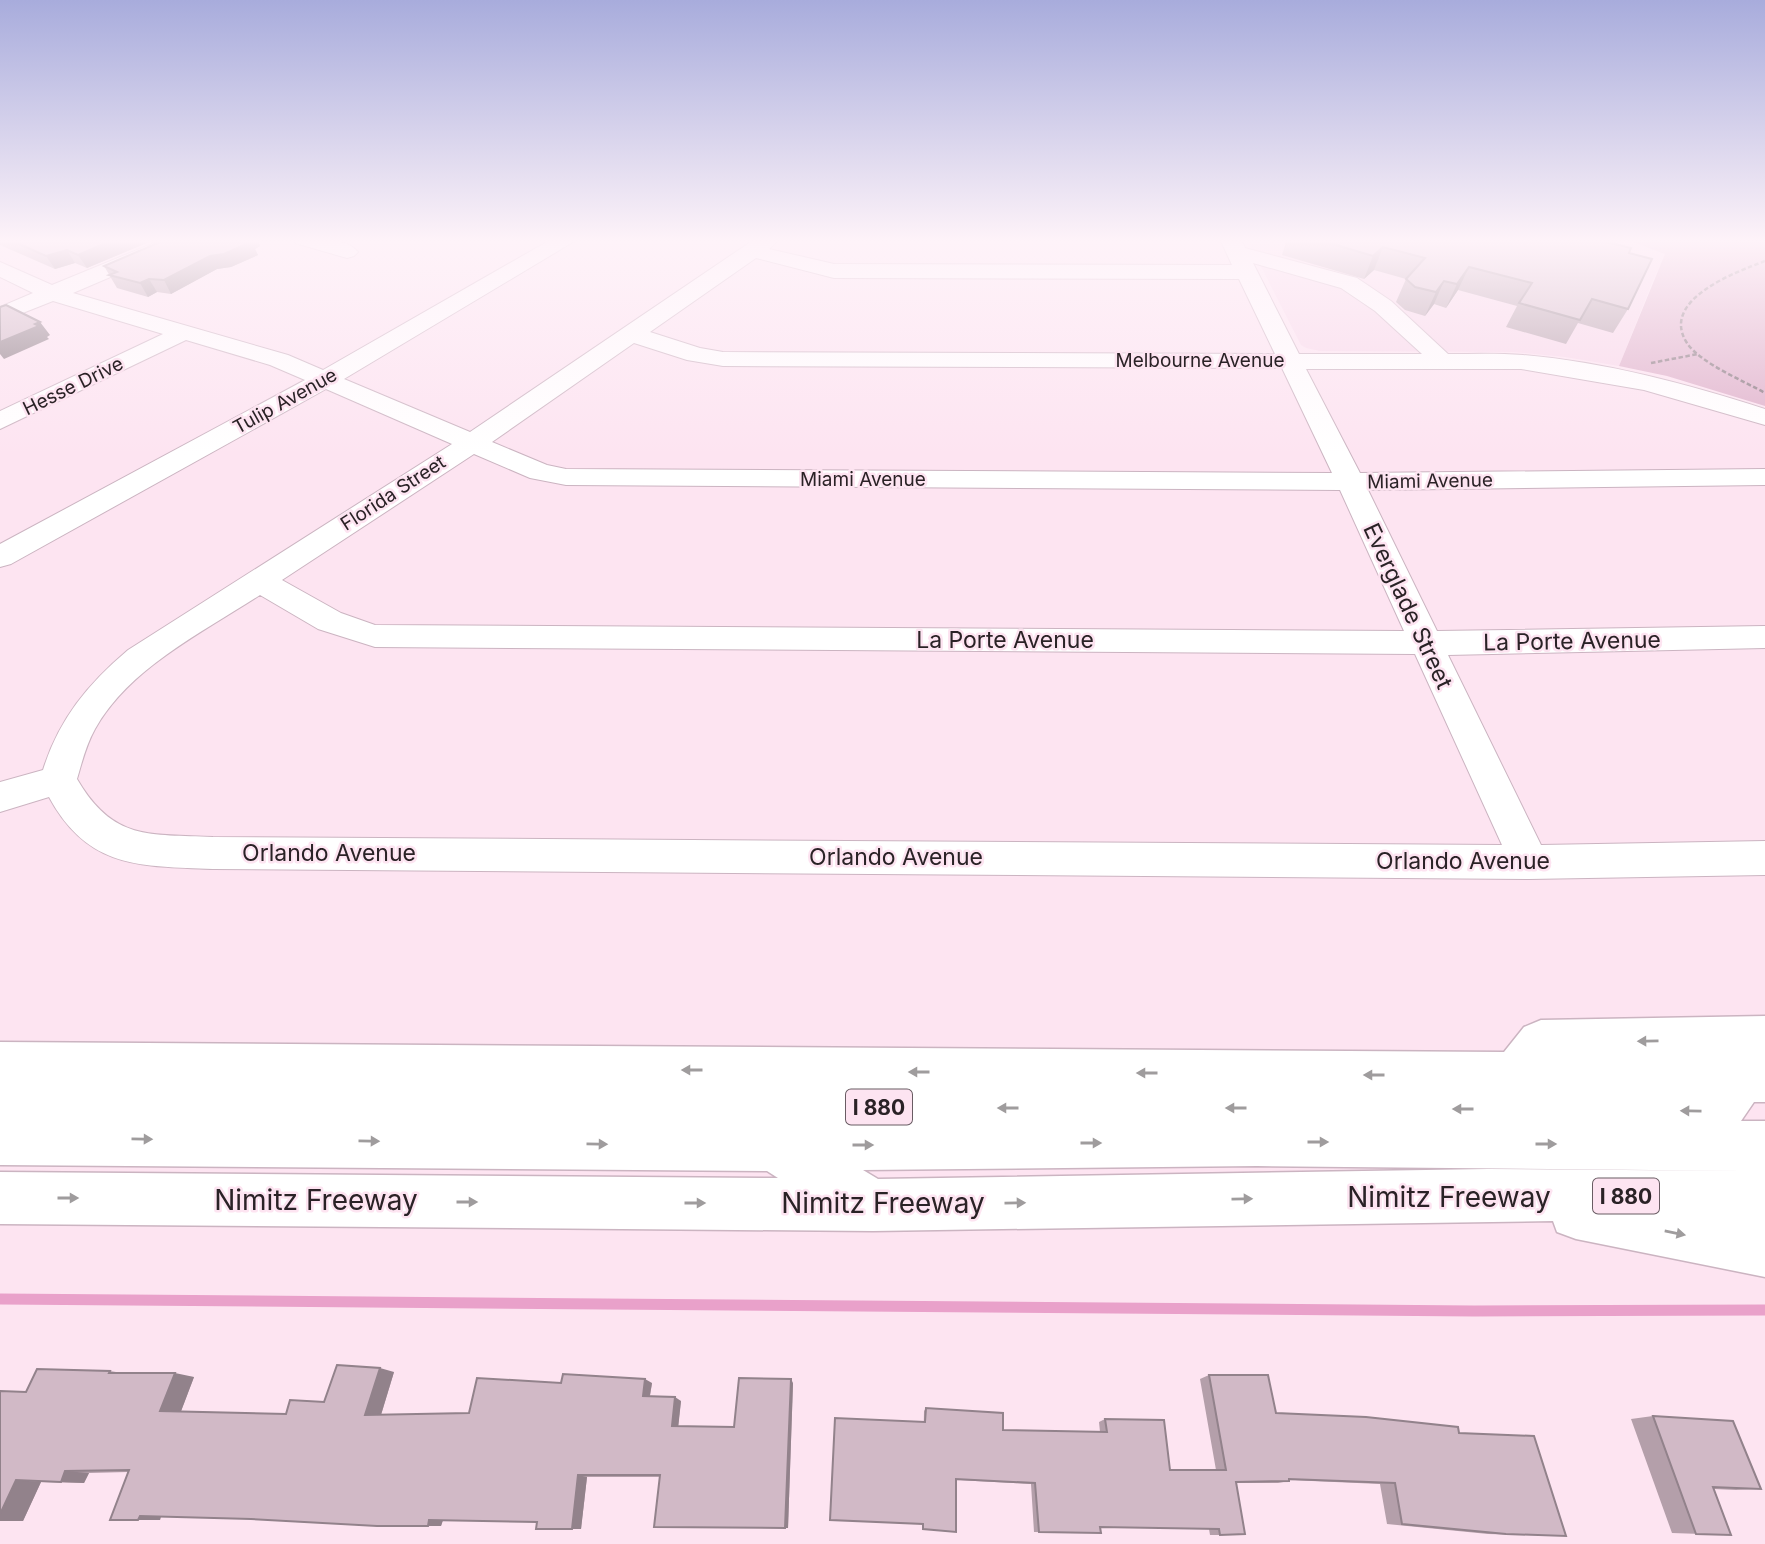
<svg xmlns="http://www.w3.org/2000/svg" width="1765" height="1544" font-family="Inter,sans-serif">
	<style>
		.built { fill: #f8d8ea }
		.green { fill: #dfb2cb }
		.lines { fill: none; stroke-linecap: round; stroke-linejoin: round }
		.stream { stroke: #e9a1ca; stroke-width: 11 }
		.minor-casing { stroke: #cbb4c1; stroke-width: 2 }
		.highway-casing { stroke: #cbb4c1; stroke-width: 3 }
		.path { stroke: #8a7a82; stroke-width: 2.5; stroke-dasharray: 4.5 2.5; stroke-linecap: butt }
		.minor { fill: #fff; fill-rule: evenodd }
		.highway { fill: #fff; fill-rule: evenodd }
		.wall { fill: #b49faa }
		.shaded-wall { fill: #92828b }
		.building { fill: #d1b9c6; stroke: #92828b; stroke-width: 2 }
		.oneway { fill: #9f9c9d }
		.labels { text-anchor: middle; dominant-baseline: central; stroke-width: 5; stroke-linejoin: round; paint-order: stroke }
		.far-street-label { font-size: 19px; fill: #2a2226; stroke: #fde4f1 }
		.shield { fill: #fde4f1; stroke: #695c63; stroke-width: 2 }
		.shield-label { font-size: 21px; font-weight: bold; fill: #2a2226 }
		.street-label { font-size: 23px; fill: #2a2226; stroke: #fde4f1 }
		.near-street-label { font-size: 28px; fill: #2a2226; stroke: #fde4f1 }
	</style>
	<rect width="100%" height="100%" fill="#fde4f1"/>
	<path class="built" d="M1247 239H1673L1652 283 1619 366 1565 357 1513 352 1320 351 1306 348 1301 345Z"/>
	<path class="green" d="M1625 239H1765V406L1667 376 1619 366 1665 254Z"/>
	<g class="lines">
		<path class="stream" d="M0 1299 1474 1311 1765 1310"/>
		<defs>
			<g id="minor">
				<path d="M164 239H193L190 243 73 293 288 355 323 370 552 239H578L344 379 470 432 755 239H779L769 249 834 264 1232 265 1220 239H1241L1245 248 1357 278 1391 301 1448 354C1473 354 1498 353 1523 355 1605 362 1687 384 1765 409V425L1644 390 1521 369H1306L1360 473 1765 469V485L1368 490 1437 631 1765 626V648L1448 655 1541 845 1765 841V875L1529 879 213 869C140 866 88 869 49 797L0 812V782L43 770C59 719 88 684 128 650L452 444 326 389 11 564 0 567V544L305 380 270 365 186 340 0 429V411L163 334 53 301 0 322V307L33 293 0 277V262L52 285ZM756 258 834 278 1239 279 1275 354 723 352 700 348 650 332ZM1253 263 1341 288 1375 311 1422 354H1299ZM634 343 687 360 723 366 1282 368 1332 473 566 469 547 465 492 442ZM474 454 530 478 566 485 1340 490 1404 631 375 625 341 613 282 580ZM260 595 318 629 375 647 1415 654 1502 845 213 837C149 834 113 841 77 779 82 762 86 745 95 729 129 668 203 632 260 595Z"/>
				<path d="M292 239C310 239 345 236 358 252L354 256 347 258 295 243Z"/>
			</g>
			<path id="highway" d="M1765 1016V1102H1754L1741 1121H1765V1277L1576 1239 1557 1232 1553 1221 873 1231 0 1224V1172L778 1178 767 1171 0 1165V1042L1504 1052 1524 1027 1541 1020ZM1257 1166 1754 1171 1488 1169 878 1179 863 1170Z"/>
		</defs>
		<use href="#minor" class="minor-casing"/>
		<use href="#highway" class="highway-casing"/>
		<g class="path">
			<path d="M1765 261C1736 272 1659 300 1687 343 1700 363 1744 381 1765 393"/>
			<path d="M1651 363 1698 354"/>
		</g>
		<use href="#minor" class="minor"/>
		<use href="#highway" class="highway"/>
	</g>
	<g class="wall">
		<path d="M0 239H156L87 268 75 263 55 269 0 245Z"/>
		<path d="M167 239H257L260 246 255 249 258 255 231 267 217 269 171 294 157 292 148 297 117 288 104 266Z"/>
		<path d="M1287 239H1594L1629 253 1628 309 1613 333 1578 323 1566 344 1506 327 1517 306 1458 290 1446 308 1434 304 1425 316 1405 310 1396 302 1406 279 1374 270 1364 279 1282 255Z"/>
		<path d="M110 1371 122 1373 194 1377 181 1411 286 1414 324 1402 394 1372 381 1415 469 1413 561 1383H652L650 1396 681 1401 678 1426 734 1427 793 1383 788 1528 660 1477H587L581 1529 537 1522 443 1520 441 1526H377L251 1519 161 1516 160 1520 128 1472 89 1473 84 1483 41 1482 23 1521H0L26 1392Z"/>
		<path d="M1209 1375 1276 1413 1459 1433 1566 1536 1488 1534 1387 1524 1380 1484 1289 1480V1481L1278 1483H1236L1220 1535H1210L1209 1529 1100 1527 1101 1533 1034 1532 1031 1484 956 1480V1532L922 1529 924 1411 926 1408 1003 1430 1100 1432 1099 1422 1105 1419 1170 1470H1216L1200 1379Z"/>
		<path d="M1653 1416 1761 1489 1736 1490 1714 1489 1731 1535 1672 1533 1631 1419Z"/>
	</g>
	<g class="shaded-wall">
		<path d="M116 239H156L87 268 78 255Z"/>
		<path d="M245 239H257L260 246 255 249 258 255 231 267 217 269 171 294 164 280Z"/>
		<path d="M1383 247 1374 270 1364 279 1373 256Z"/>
		<path d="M67 250 75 263 55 269 46 256Z"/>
		<path d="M1469 267 1458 290 1446 308 1457 284Z"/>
		<path d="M149 279 157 292 148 297 140 283Z"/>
		<path d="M1444 281 1434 304 1425 316 1436 292Z"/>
		<path d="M40 322 50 335 47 337 49 339 4 359 0 354V342Z"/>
		<path d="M380 1368 394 1372 380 1418 365 1415Z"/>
		<path d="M175 1373 194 1377 180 1414 160 1411Z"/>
		<path d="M645 1379 652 1383 649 1400 643 1396Z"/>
		<path d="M791 1379 793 1383 788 1528H785Z"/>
		<path d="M675 1397 681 1401 678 1429 672 1426Z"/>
		<path d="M65 1471 89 1473 84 1483 61 1482Z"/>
		<path d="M578 1475 587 1477 581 1529H572Z"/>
		<path d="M16 1480 41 1482 23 1521H0V1514Z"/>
		<path d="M140 1516H161L160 1520H138Z"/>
		<path d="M429 1520H443L441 1526H428Z"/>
	</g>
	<g class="building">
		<path d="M8 239H116L78 255 67 250 46 256Z"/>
		<path d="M167 239H248L251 242 224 254 210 256 164 280 149 279 140 283 109 275 117 272 104 266Z"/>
		<path d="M1316 239H1594L1631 248 1629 253 1652 259 1628 309 1592 299 1580 320 1519 303 1532 283 1469 267 1457 284 1444 281 1436 292 1415 287 1406 279 1425 258 1383 247 1373 256Z"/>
		<path d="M6 305 40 322 35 324 39 326 0 342V307Z"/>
		<path d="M337 1365 380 1368 365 1415 469 1413 477 1378 561 1383 563 1374 645 1379 643 1396 675 1397 672 1426 734 1427 739 1378 791 1379 785 1528 654 1527 660 1475H578L572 1529H536L537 1522 429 1520 428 1526H377L251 1519 140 1516 138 1520H110L129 1470 65 1471 61 1482 16 1480 0 1514V1391L26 1392 37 1369 110 1371 109 1373H175L160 1411 286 1414 290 1400 324 1402Z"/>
		<path d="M1209 1375H1268L1276 1413 1366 1417 1458 1427 1459 1433 1534 1436 1566 1536 1506 1534 1402 1524 1395 1483 1289 1479V1481L1236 1482 1245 1534 1220 1535 1219 1529 1100 1527 1101 1533 1039 1532 1035 1483 956 1479V1532L923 1529V1524L830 1520 835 1418 925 1422 926 1408 1003 1413V1430L1107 1432 1105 1419 1164 1420 1170 1470H1226Z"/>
		<path d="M1653 1416 1733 1421 1761 1489 1713 1487 1731 1535 1696 1534Z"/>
	</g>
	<defs><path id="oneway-solid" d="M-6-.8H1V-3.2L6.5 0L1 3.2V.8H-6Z" transform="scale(1.75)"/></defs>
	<g class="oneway">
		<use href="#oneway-solid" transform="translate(1648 1041) rotate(179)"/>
		<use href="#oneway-solid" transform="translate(692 1070) rotate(-180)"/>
		<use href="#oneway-solid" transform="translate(919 1072) rotate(-180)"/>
		<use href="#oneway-solid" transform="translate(1147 1073) rotate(-180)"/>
		<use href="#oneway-solid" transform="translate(1374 1075) rotate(-180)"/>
		<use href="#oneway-solid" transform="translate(1008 1108) rotate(-180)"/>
		<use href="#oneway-solid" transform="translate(1236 1108) rotate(-180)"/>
		<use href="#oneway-solid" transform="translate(1463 1109) rotate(-180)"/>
		<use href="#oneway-solid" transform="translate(1691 1111) rotate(-179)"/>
		<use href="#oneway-solid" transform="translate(142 1139) rotate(1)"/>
		<use href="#oneway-solid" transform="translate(369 1141) rotate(1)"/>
		<use href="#oneway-solid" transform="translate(1318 1142)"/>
		<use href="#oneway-solid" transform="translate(1091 1143)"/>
		<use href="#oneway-solid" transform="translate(597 1144) rotate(1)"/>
		<use href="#oneway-solid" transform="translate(1546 1144)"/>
		<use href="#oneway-solid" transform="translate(863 1145)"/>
		<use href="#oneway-solid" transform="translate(68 1198)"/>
		<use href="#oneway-solid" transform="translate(1242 1199) rotate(-1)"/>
		<use href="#oneway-solid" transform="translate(467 1202)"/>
		<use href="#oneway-solid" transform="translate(695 1203)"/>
		<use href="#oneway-solid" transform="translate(1015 1203) rotate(-1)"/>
		<use href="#oneway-solid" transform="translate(1675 1233) rotate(11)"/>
	</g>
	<linearGradient id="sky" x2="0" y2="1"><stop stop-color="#a8acdc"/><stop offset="0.53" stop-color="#fef3f9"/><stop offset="1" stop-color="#fef3f9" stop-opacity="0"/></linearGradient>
	<rect width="1765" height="455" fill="url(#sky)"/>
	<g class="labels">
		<g class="far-street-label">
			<text x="1200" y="360">Melbourne Avenue</text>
			<text transform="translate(73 386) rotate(-26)">Hesse Drive</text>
			<text transform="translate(285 401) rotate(-29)">Tulip Avenue</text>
			<text x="863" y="479">Miami Avenue</text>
			<text transform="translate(1430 481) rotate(-1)">Miami Avenue</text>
			<text transform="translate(393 493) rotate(-33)">Florida Street</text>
		</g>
		<g class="shield">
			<rect x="846" y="1089.5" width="66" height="35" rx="5"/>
			<rect x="1593" y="1178.5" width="66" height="35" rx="5"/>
		</g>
		<g class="shield-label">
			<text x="879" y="1107">I 880</text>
			<text x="1626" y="1196">I 880</text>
		</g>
		<g class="street-label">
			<text transform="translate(1408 606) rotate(65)">Everglade Street</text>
			<text x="1005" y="640">La Porte Avenue</text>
			<text transform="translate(1572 641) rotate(-1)">La Porte Avenue</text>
			<text x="329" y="853">Orlando Avenue</text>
			<text x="896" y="857">Orlando Avenue</text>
			<text x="1463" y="861">Orlando Avenue</text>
		</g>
		<g class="near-street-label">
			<text x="1449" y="1197">Nimitz Freeway</text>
			<text x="316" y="1200">Nimitz Freeway</text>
			<text x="883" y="1203">Nimitz Freeway</text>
		</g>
	</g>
</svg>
